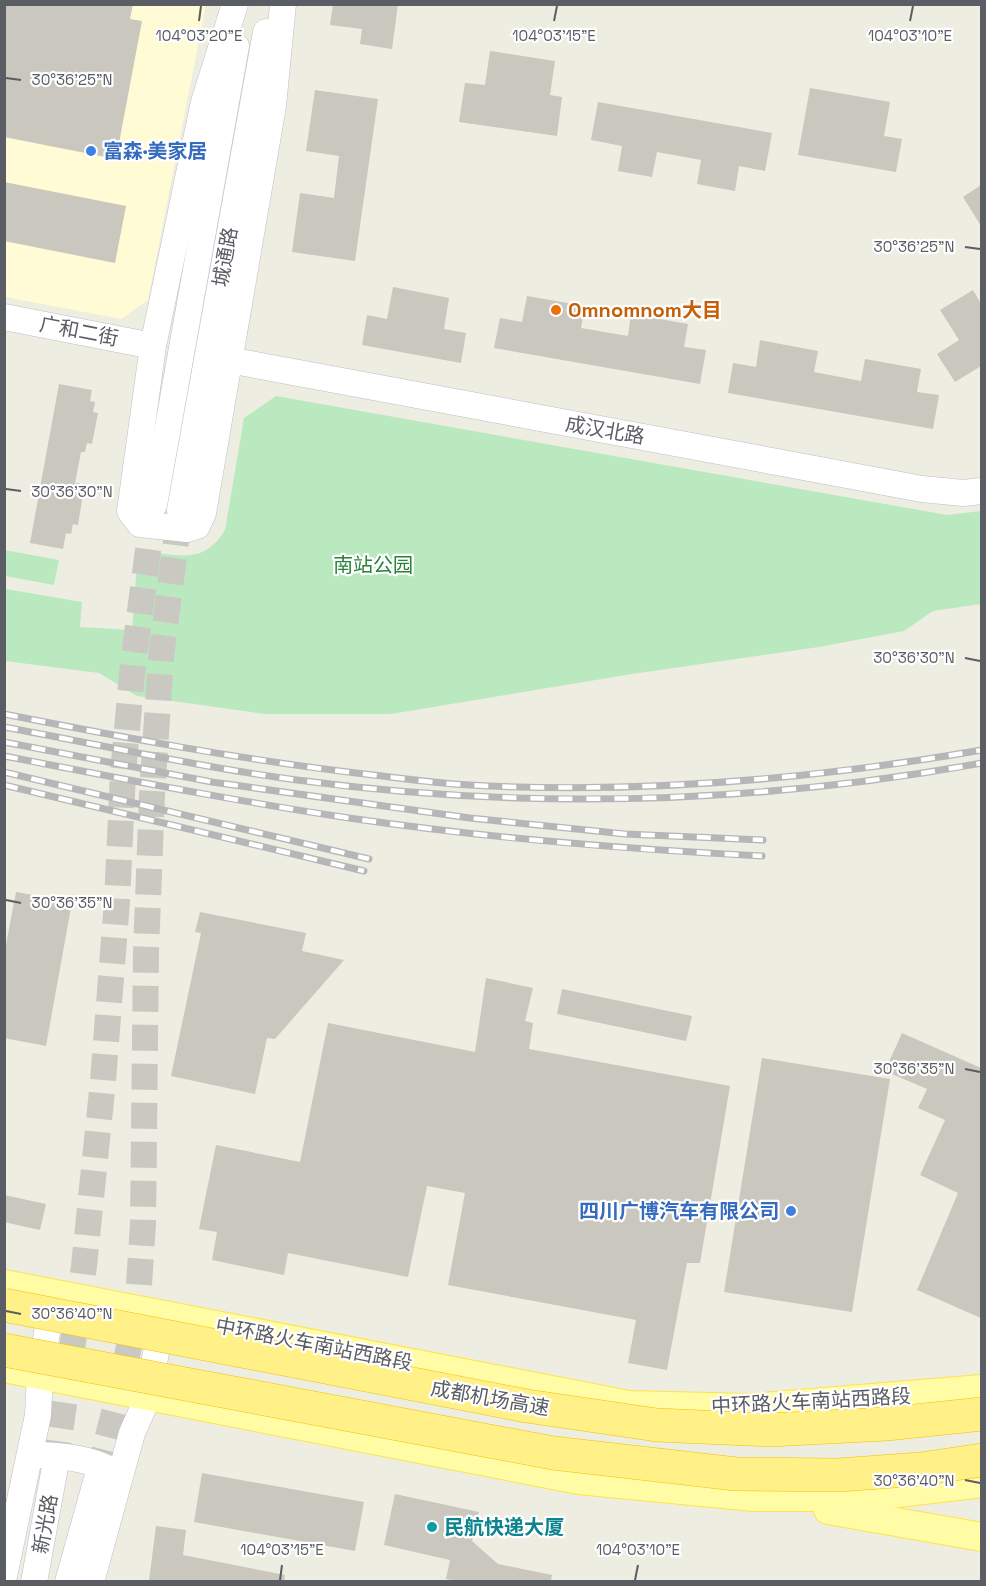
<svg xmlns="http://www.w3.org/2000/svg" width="986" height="1586" font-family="'Space Grotesk','Noto Sans SC',sans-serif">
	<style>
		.commercial { fill: #fffbd5 }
		.green { fill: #bae9c0 }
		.building { fill: #c9c7be }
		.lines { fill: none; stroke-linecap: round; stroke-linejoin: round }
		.secondary-tunnel { stroke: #c9c9c2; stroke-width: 26; stroke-dasharray: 26 13; stroke-linecap: butt }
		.secondary-casing { stroke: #bcbec6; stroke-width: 27 }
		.primary-casing { stroke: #ffe349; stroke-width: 30 }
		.secondary { stroke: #fff; stroke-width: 26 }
		.primary { stroke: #fffca5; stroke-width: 28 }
		.rail-casing { stroke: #b5b6b7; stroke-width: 7 }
		.rail { stroke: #fff; stroke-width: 4.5; stroke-dasharray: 14; stroke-linecap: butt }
		.highway-bridge-casing { stroke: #efc200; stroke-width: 34; stroke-linecap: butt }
		.highway-bridge { stroke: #fff087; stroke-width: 33 }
		.ticks { fill: none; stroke: #5a5d64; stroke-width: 2 }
		.shop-dot { fill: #3f7fe0; stroke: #fff; stroke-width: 2 }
		.food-dot { fill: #e8710a; stroke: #fff; stroke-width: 2 }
		.culture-dot { fill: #0f9aa8; stroke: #fff; stroke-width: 2 }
		.labels { text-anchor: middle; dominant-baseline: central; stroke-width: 4.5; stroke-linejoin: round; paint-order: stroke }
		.shop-label { font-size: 20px; font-weight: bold; fill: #366cbe; stroke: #fff; text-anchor: start }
		.street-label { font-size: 20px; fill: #5a5d64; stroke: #fff }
		.food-label { font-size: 20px; font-weight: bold; fill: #c56008; stroke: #fff; text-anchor: start }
		.park-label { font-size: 20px; fill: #2b823a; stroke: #fff }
		.culture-label { font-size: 20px; font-weight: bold; fill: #0d838f; stroke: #fff; text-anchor: start }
		.ticks-label { font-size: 15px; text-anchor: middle; fill: #5a5d64; stroke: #fff; stroke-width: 4.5; stroke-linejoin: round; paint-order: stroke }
	</style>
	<rect width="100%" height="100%" fill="#eeede1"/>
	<path class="commercial" d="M4 5H206L148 300 121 319 5 297Z"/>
	<g class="green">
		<path d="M276 396 947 515 981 511V604L933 611 904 631 819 647 632 674 391 714H265L137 696 99 673 5 661 6 589 82 602 80 627 132 630 138 550C175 554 203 567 225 530L244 418Z"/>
		<path d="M4 550 59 560 54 585 5 576Z"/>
	</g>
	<g class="building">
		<path d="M4 4H133L130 19 142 21 116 159 4 137Z"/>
		<path d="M333 4H398L392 49 360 44 362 29 330 25Z"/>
		<path d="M490 51 555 61 550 95 562 97 557 136 459 122 465 83 485 85Z"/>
		<path d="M810 88 890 102 884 136 902 139 896 172 798 155Z"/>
		<path d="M315 90 378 99 355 261 292 252 300 193 334 198 339 156 306 151Z"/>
		<path d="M598 102 772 133 765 171 739 166 735 191 697 184 701 160 657 152 652 177 618 171 622 146 591 140Z"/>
		<path d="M4 182 126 206 115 263 4 241Z"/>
		<path d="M981 185V226L963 197Z"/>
		<path d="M393 287 449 298 444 329 466 333 461 363 362 345 367 315 387 319Z"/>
		<path d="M973 290 981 304V366L955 382 937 354 959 340 940 310Z"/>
		<path d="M527 296 585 306 581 328 628 336 631 314 688 324 684 347 706 350 700 384 494 348 500 318 522 322Z"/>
		<path d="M760 340 818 351 814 372 861 381 865 359 921 369 917 392 939 395 933 429 728 393 733 363 756 367Z"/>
		<path d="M59 384 92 390 90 401 95 402 93 412 98 413 92 444 87 443 85 452H81L75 483H80L78 493 83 494 78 525 73 524 71 534 66 533 63 549 30 543Z"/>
		<path d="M16 892 72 902 46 1046 4 1038V955Z"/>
		<path d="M200 912 306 933 302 951 344 960 275 1039 267 1038 255 1094 171 1076 201 933 195 932Z"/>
		<path d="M486 978 533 988 525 1021 533 1023 529 1049 730 1086 700 1263H687L667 1370 628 1363 636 1320 448 1285 465 1193 427 1186 408 1277 288 1253 284 1275 212 1260 217 1232 199 1229 216 1145 300 1162 328 1023 475 1052Z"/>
		<path d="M562 989 692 1016 686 1041 557 1014Z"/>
		<path d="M902 1033 981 1068V1318L917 1290 958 1193 920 1175 945 1120 918 1108 927 1089 885 1071Z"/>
		<path d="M762 1058 890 1079 852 1312 724 1292Z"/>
		<path d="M4 1195 46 1204 40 1230 4 1222Z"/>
		<path d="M202 1473 364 1502 355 1551 194 1522Z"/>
		<path d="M395 1494 479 1512 472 1541 498 1564 552 1575 551 1581H458L446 1579 450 1560 384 1545Z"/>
		<path d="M156 1526 186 1530 183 1555 285 1575 284 1581H149Z"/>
	</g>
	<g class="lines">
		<g class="secondary-tunnel">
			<path d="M55 1467 84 1266 103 1081 117 901 123 773 133 664 154 505"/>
			<path d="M98 1475 122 1382 138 1299 143 1224 146 952 152 795 161 657 180 510"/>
		</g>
		<defs>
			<g id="secondary">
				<path d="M235 4 204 102 153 346 130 511 140 524 187 529 197 526 203 513 273 106 283 4"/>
				<path d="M4 317 153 346"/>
				<path d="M229 360 922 489 963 493 982 491"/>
				<path d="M154 505 236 46"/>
				<path d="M180 510 266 32"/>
				<path d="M36 1455C58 1455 98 1459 116 1474"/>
				<path d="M4 1576 38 1415 40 1375 53 1296"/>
				<path d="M34 1582 55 1467"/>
				<path d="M68 1582 98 1475"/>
				<path d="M91 1582 132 1433 148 1397 162 1319"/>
			</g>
			<g id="primary">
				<path d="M4 1284 629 1405 749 1408 982 1389"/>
				<path d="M4 1368 579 1480 754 1497H864L982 1483"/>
				<path d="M828 1510 982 1537"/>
			</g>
		</defs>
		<use href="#secondary" class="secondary-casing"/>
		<use href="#primary" class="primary-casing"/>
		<use href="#secondary" class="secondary"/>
		<use href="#primary" class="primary"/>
		<defs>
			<g id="rail">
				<path d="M4 714C121 737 238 759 356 773 393 777 431 783 469 785 637 794 815 779 982 750"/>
				<path d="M4 727C102 745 199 767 297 780 524 810 756 804 982 763"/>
				<path d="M4 742 212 782 470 818 625 834 763 840"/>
				<path d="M4 756C119 778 234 801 349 818 486 838 624 849 762 856"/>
				<path d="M4 772 369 859"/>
				<path d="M4 785 364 871"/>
			</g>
		</defs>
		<use href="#rail" class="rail-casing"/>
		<use href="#rail" class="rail"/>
		<defs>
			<g id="highway-bridge">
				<path d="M4 1305 527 1406 657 1425 769 1430 886 1424 982 1414"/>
				<path d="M4 1350 553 1453 736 1474 839 1475 921 1469 982 1460"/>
			</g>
		</defs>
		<use href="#highway-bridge" class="highway-bridge-casing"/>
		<use href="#highway-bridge" class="highway-bridge"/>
	</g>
	<path class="ticks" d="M199 21 201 6M554 21 557 6M910 21 913 6M6 78 21 80M965 247 980 249M6 489 21 491M965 658 980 661M6 900 21 903M965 1069 980 1072M6 1311 21 1314M965 1480 980 1483M280 1580 282 1565M635 1580 638 1565"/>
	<g class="shop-dot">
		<circle cx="91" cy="151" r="6"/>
		<circle cx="791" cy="1211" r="6"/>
	</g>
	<circle class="food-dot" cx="556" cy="310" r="6"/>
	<circle class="culture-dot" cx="432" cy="1527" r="6"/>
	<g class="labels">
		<g class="shop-label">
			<text x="103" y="151">富森·美家居</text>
			<text x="779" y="1211" text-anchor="end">四川广博汽车有限公司</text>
		</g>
		<g class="street-label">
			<text transform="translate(225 257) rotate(-80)">城通路</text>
			<text transform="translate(79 331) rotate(11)">广和二街</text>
			<text transform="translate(605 430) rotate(10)">成汉北路</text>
			<text transform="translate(314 1344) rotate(11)">中环路火车南站西路段</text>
			<text transform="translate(490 1398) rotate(10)">成都机场高速</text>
			<text transform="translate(811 1401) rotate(-3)">中环路火车南站西路段</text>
			<text transform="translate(45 1524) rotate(-80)">新光路</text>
		</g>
		<g class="food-label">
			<text x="568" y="310">Omnomnom大目</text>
		</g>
		<g class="park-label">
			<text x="373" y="565">南站公园</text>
		</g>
		<g class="culture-label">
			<text x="444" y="1527">民航快递大厦</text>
		</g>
	</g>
	<g class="ticks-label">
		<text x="554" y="41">104°03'15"E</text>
		<text x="910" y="41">104°03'10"E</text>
		<text x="199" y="41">104°03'20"E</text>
		<text x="72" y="85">30°36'25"N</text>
		<text x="914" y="252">30°36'25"N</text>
		<text x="72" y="497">30°36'30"N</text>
		<text x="914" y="663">30°36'30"N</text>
		<text x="72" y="908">30°36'35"N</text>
		<text x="914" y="1074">30°36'35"N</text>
		<text x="72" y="1319">30°36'40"N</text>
		<text x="914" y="1486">30°36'40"N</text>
		<text x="282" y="1555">104°03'15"E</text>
		<text x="638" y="1555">104°03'10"E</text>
	</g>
	<rect width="986" height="1586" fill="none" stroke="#5a5d64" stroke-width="12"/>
</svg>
